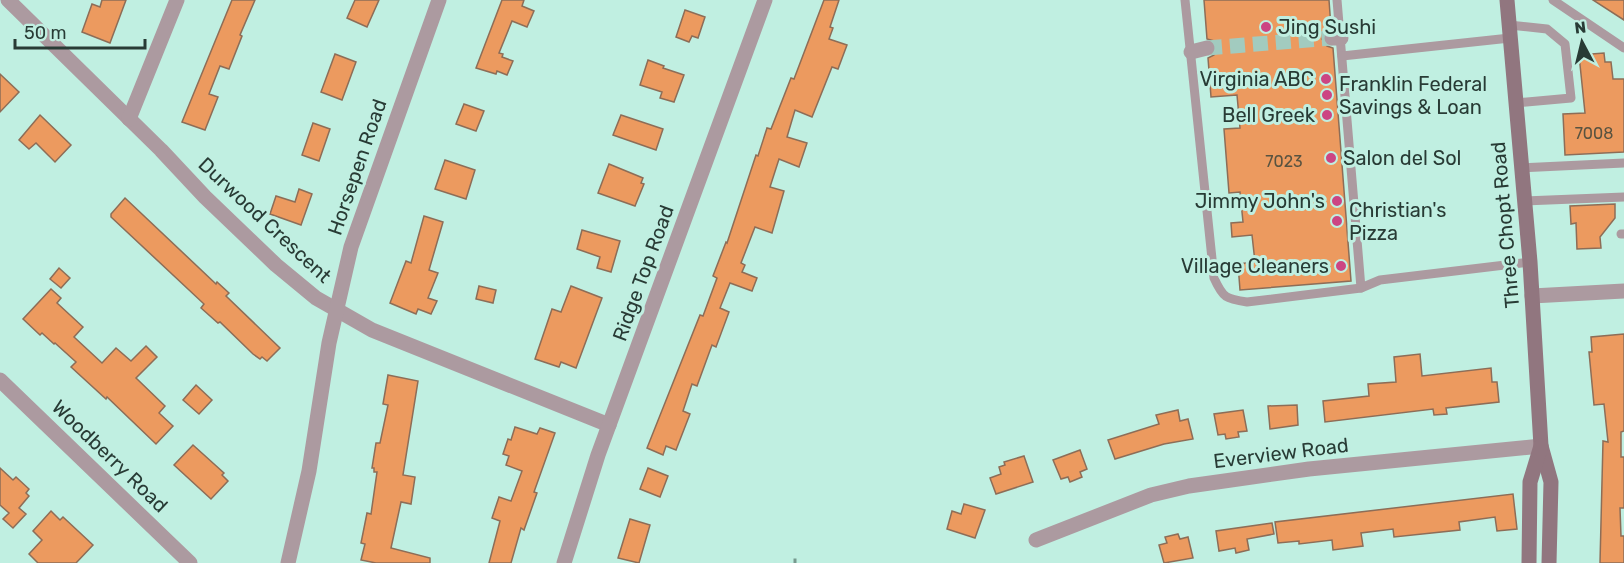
<svg xmlns="http://www.w3.org/2000/svg" width="1624" height="563" font-family="Rubik,sans-serif">
	<style>
		.building { fill: #ec9a5f; stroke: #8d6d57; stroke-width: 1.5 }
		.lines { fill: none; stroke-linecap: round; stroke-linejoin: round }
		.street-tunnel { stroke: #a2cbbf; stroke-width: 15; stroke-dasharray: 15 8; stroke-linecap: butt }
		.path { stroke: #77998e; stroke-width: 3; stroke-dasharray: 4.5 3; stroke-linecap: butt }
		.lane { stroke: #ac9aa0; stroke-width: 9 }
		.street { stroke: #ac9aa0; stroke-width: 15 }
		.secondary { stroke: #91767f; stroke-width: 15 }
		.poi-dot { fill: #cc4583; stroke: #c0efe1; stroke-width: 2 }
		.labels { text-anchor: middle; dominant-baseline: central; stroke-width: 6; stroke-linejoin: round; paint-order: stroke }
		.number-label { font-size: 16px; fill: #595340 }
		.poi-label { font-size: 20px; fill: #283b35; stroke: #c0efe1; text-anchor: start }
		.street-label { font-size: 20px; fill: #283b35; stroke: #c0efe1 }
	</style>
	<rect width="100%" height="100%" fill="#c0efe1"/>
	<g class="building">
		<path d="M102 0H126L110 43 82 32 92 4 100 7Z"/>
		<path d="M232 0H255L240 35 242 36 229 69 220 66 209 94 218 97 205 130 182 122Z"/>
		<path d="M355 0H379L367 27 347 18Z"/>
		<path d="M502 0H524L522 6 534 11 527 27 512 21 499 53 503 54 502 57 513 61 507 75 497 71 496 74 476 68Z"/>
		<path d="M824 0H839L830 27 833 28 829 39 847 45 838 69 832 67 812 117 795 110 787 137 807 143 799 167 779 159 770 187 784 191 772 233 755 227 741 263 745 265 742 272 757 278 752 291 730 283 720 308 729 312 716 347 712 345 697 386 692 384 683 411 690 414 676 450 666 446 663 455 647 448 700 315 703 316 717 278 713 276 726 242 727 243 756 155 758 156 767 128 771 129 791 78 794 79Z"/>
		<path d="M1204 0H1329L1331 28 1324 33 1322 39 1327 46 1333 48 1351 281 1240 290 1238 264 1255 262 1252 235 1232 237 1231 223 1243 222 1240 192 1229 193 1224 129 1240 128 1237 95 1211 97 1208 58 1214 55 1217 46 1214 41 1207 39Z"/>
		<path d="M1593 0H1624V20Z"/>
		<path d="M685 10 705 17 698 38 692 36 689 42 676 37Z"/>
		<path d="M1604 53 1605 62H1611L1613 79H1624V152L1565 155 1563 114 1585 113 1579 55Z"/>
		<path d="M335 54 356 62 342 100 321 92Z"/>
		<path d="M648 60 664 66 663 68 684 75 674 102 660 98 662 92 640 85Z"/>
		<path d="M0 74 19 92 0 112Z"/>
		<path d="M464 104 484 111 476 131 456 124Z"/>
		<path d="M40 115 71 145 55 162 36 143 29 149 19 140Z"/>
		<path d="M621 115 663 129 656 150 613 135Z"/>
		<path d="M313 123 330 129 319 161 302 155Z"/>
		<path d="M445 160 475 170 466 199 435 189Z"/>
		<path d="M609 164 643 178 641 183 644 184 635 206 598 193Z"/>
		<path d="M299 189 312 194 301 225 270 214 276 196 295 202Z"/>
		<path d="M125 198 216 284 217 282 229 293 226 296 280 348 267 361 262 357 260 359 253 354 220 322 218 323 201 308 204 304 111 217V214Z"/>
		<path d="M1615 204V218L1600 237 1601 248 1577 249 1576 223 1571 224 1570 206Z"/>
		<path d="M424 216 443 222 429 270 438 273 428 298 437 301 431 314 418 309 416 314 390 303 406 261 411 263Z"/>
		<path d="M582 230 620 241 611 272 597 268 600 257 577 249Z"/>
		<path d="M59 268 70 278 61 288 50 279Z"/>
		<path d="M479 286 496 290 493 303 476 299Z"/>
		<path d="M571 286 602 298 576 368 561 362 559 367 535 359 552 309 561 312Z"/>
		<path d="M51 289 61 298 57 303 83 327 74 337 102 363 116 348 131 361 146 346 157 357 136 378 165 406 159 413 173 426 156 444 107 397 106 399 71 367 76 362 55 343 54 344 42 333 40 335 23 319Z"/>
		<path d="M1624 334V431L1621 432V457H1624V508H1620L1621 536H1624V563H1600L1603 441 1608 442 1604 404 1594 405 1589 352H1592L1591 337Z"/>
		<path d="M1420 354 1422 376 1491 368 1492 382H1497L1499 402 1446 408 1447 414 1434 415 1433 409 1325 422 1323 401 1369 396 1368 384 1396 382 1394 357Z"/>
		<path d="M388 375 418 381 403 475 415 477 411 504 401 502 391 548 430 558V563H376L361 560 365 544 361 543 367 513 371 514 377 472H374V468H372L376 443H380L388 405 383 404Z"/>
		<path d="M196 385 212 400 199 414 183 400Z"/>
		<path d="M1297 405 1298 425 1270 429 1268 406Z"/>
		<path d="M1178 410 1180 421 1188 419 1193 439 1164 444 1115 459 1108 440 1159 424 1156 415Z"/>
		<path d="M1243 410 1247 431 1238 432 1239 437 1226 439 1225 434 1218 435 1214 414Z"/>
		<path d="M515 427 537 434 540 428 555 433 534 492 537 493 524 530 521 528 511 563H489L500 521 492 518 499 497 511 501 522 471 506 465 509 456 503 454 508 439 511 440Z"/>
		<path d="M193 445 224 473 222 475 228 481 211 499 174 465Z"/>
		<path d="M1080 450 1087 469 1080 472 1082 477 1070 482 1068 477 1061 479 1053 460Z"/>
		<path d="M1024 456 1033 482 996 494 990 478 1001 474 999 467 1005 465 1004 462Z"/>
		<path d="M0 468 13 480 16 477 29 489 26 493 29 496 19 508 26 514 13 528 3 519 9 513 0 505Z"/>
		<path d="M648 468 668 476 660 497 640 489Z"/>
		<path d="M1513 494 1517 529 1497 531 1495 517 1459 522 1460 530 1394 537 1393 529 1361 533 1363 546 1333 550 1332 540 1299 544V541L1278 543 1275 522Z"/>
		<path d="M964 504 985 510 975 538 947 529 952 511 961 514Z"/>
		<path d="M51 511 60 520 63 517 93 545 76 563H38L29 554 42 540 33 531Z"/>
		<path d="M630 519 650 525 639 563 618 558Z"/>
		<path d="M1272 523 1274 534 1247 539 1249 550 1236 553 1235 548 1219 551 1216 531Z"/>
		<path d="M1178 534 1180 539 1188 537 1193 558 1164 563 1159 545 1167 543 1165 537Z"/>
	</g>
	<g class="lines">
		<path class="street-tunnel" d="M1207 48 1332 38"/>
		<path class="path" d="M795 563V557"/>
		<g class="lane">
			<path d="M1185 0 1214 278C1223 298 1226 299 1247 302L1361 288 1380 280 1530 262"/>
			<path d="M1337 0 1361 288"/>
			<path d="M1553 0 1624 48"/>
			<path d="M1509 25 1547 29 1565 44 1571 98 1516 103"/>
			<path d="M1342 56 1510 38"/>
			<path d="M1521 168 1624 163"/>
			<path d="M1524 201 1624 197"/>
			<path d="M1621 234H1624"/>
		</g>
		<g class="street">
			<path d="M8 0 161 150 205 197 276 265 316 298 372 330 609 425"/>
			<path d="M1332 38H1341"/>
			<path d="M1191 52 1207 48"/>
			<path d="M129 119 177 0"/>
			<path d="M1532 296 1624 291"/>
			<path d="M0 380 190 563"/>
			<path d="M1036 540 1151 495 1189 486 1309 469 1541 446"/>
			<path d="M288 563 309 471 329 343 351 247 439 0"/>
			<path d="M564 563 598 455 765 0"/>
		</g>
		<g class="secondary">
			<path d="M1507 0 1530 262 1541 446 1551 482 1549 563"/>
			<path d="M1529 563 1530 482 1541 446"/>
		</g>
	</g>
	<g class="poi-dot">
		<circle cx="1266" cy="27" r="6"/>
		<circle cx="1326" cy="79" r="6"/>
		<circle cx="1327" cy="95" r="6"/>
		<circle cx="1327" cy="115" r="6"/>
		<circle cx="1331" cy="158" r="6"/>
		<circle cx="1337" cy="201" r="6"/>
		<circle cx="1337" cy="221" r="6"/>
		<circle cx="1341" cy="266" r="6"/>
	</g>
	<g class="labels">
		<g class="number-label">
			<text x="1594" y="133">7008</text>
			<text x="1284" y="161">7023</text>
		</g>
		<g class="poi-label">
			<text x="1278" y="27">Jing Sushi</text>
			<text x="1314" y="79" text-anchor="end">Virginia ABC</text>
			<text x="1339" y="84">Franklin Federal<tspan x="1339" dy="23">Savings &amp; Loan</tspan></text>
			<text x="1315" y="115" text-anchor="end">Bell Greek</text>
			<text x="1343" y="158">Salon del Sol</text>
			<text x="1325" y="201" text-anchor="end">Jimmy John's</text>
			<text x="1349" y="210">Christian's<tspan x="1349" dy="23">Pizza</tspan></text>
			<text x="1329" y="266" text-anchor="end">Village Cleaners</text>
		</g>
		<g class="street-label">
			<text transform="translate(357 167) rotate(-71)">Horsepen Road</text>
			<text transform="translate(265 220) rotate(43)">Durwood Crescent</text>
			<text transform="translate(1505 225) rotate(-95)">Three Chopt Road</text>
			<text transform="translate(643 273) rotate(-70)">Ridge Top Road</text>
			<text transform="translate(1281 453) rotate(-7)">Everview Road</text>
			<text transform="translate(110 456) rotate(44)">Woodberry Road</text>
		</g>
	</g>
	<g transform="translate(1582 42) rotate(353)" stroke="#c0efe1" stroke-width="4.5" paint-order="stroke">
	<path d="M0-4.5L10 22L0 15L-10 22Z" fill="#283b35"/>
	<text y="-9" font-size="16" font-weight="bold" text-anchor="middle" fill="#283b35">N</text>
	</g>
	<path d="M15 39v9h130v-9" fill="none" stroke="#283b35" stroke-width="3"/>
	<text x="24" y="39" font-size="18" fill="#283b35" stroke="#c0efe1" stroke-width="4.5" paint-order="stroke">50 m</text>
</svg>
